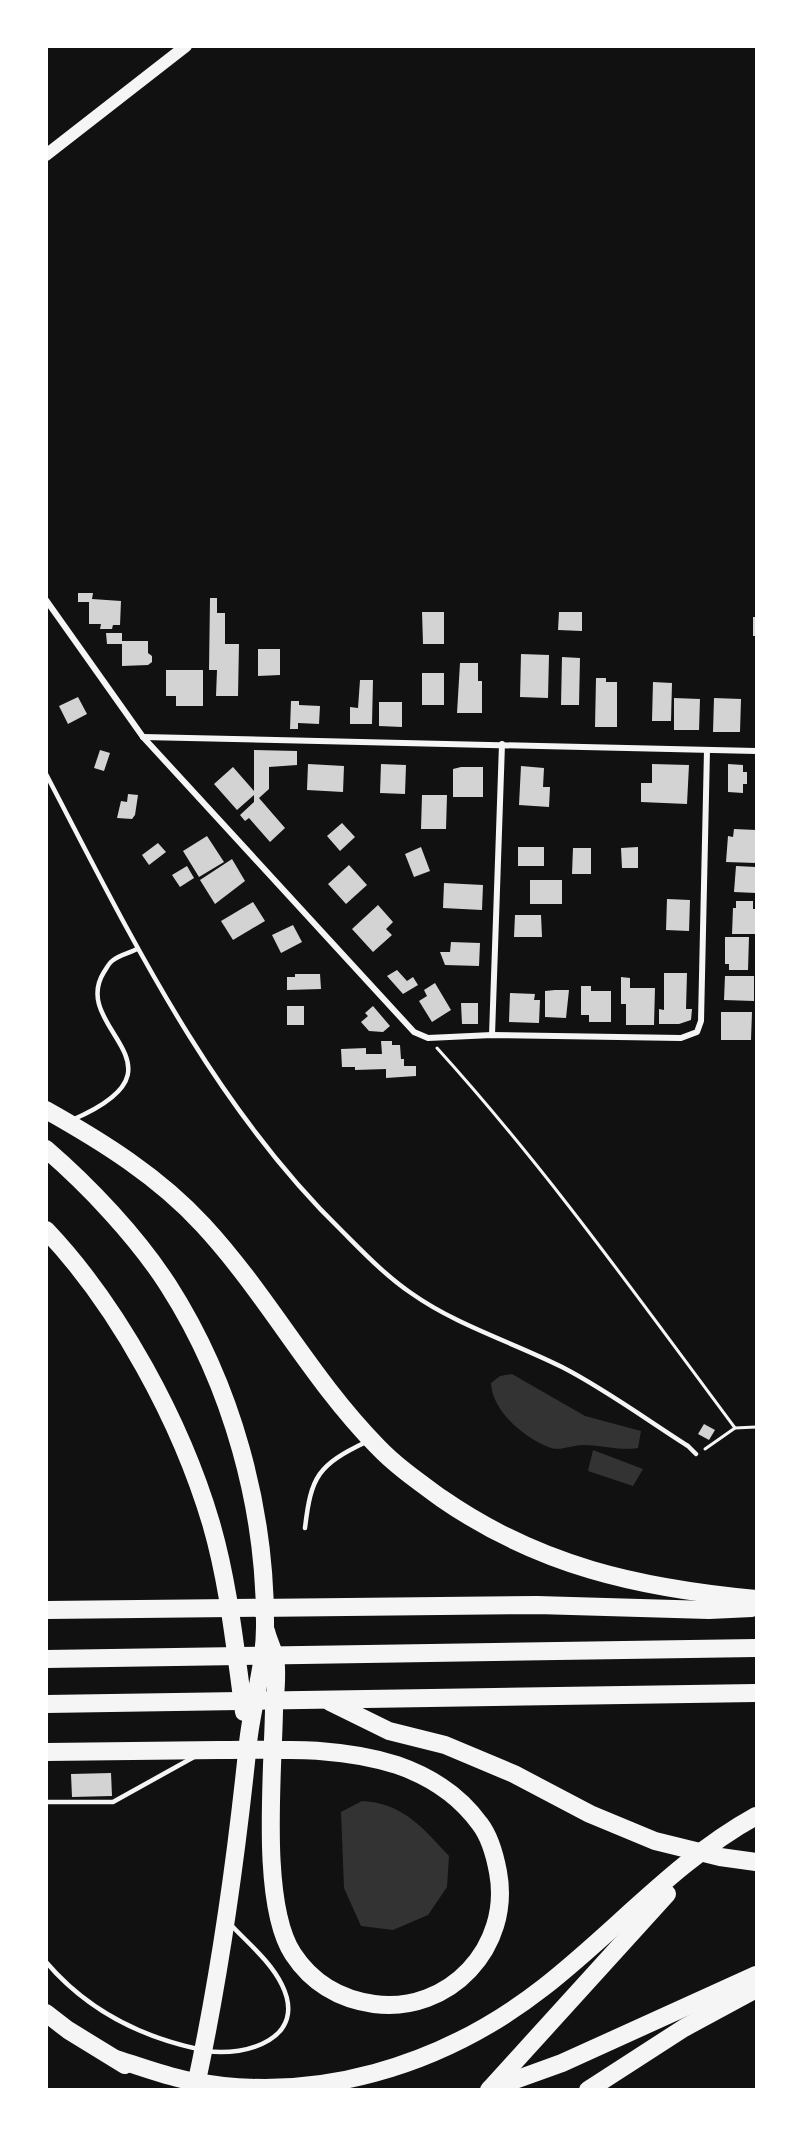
<svg xmlns="http://www.w3.org/2000/svg" width="803" height="2136" font-family="Rubik,sans-serif">
	<style>
		.water { fill: #333 }
		.building { fill: #d3d3d3 }
		.lines { fill: none; stroke-linecap: round; stroke-linejoin: round }
		.path { stroke: #f5f5f5; stroke-width: 3 }
		.service { stroke: #f5f5f5; stroke-width: 4.5 }
		.minor { stroke: #f5f5f5; stroke-width: 6 }
		.secondary { stroke: #f5f5f5; stroke-width: 12 }
		.motorway { stroke: #f5f5f5; stroke-width: 18 }
	</style>
	<rect width="100%" height="100%" fill="#111"/>
	<g class="water">
		<path d="M512 1374 585 1416 641 1431 638 1448C618 1451 602 1445 583 1445 573 1445 560 1451 551 1448 525 1439 492 1411 491 1383L500 1376Z"/>
		<path d="M593 1450 643 1469 633 1486 588 1471Z"/>
		<path d="M362 1801C403 1803 423 1828 449 1856L447 1887 428 1915 393 1930 361 1926 344 1888 341 1812Z"/>
	</g>
	<g class="building">
		<path d="M78 593H93L92 599 121 601 120 625H113L112 629H100L101 624H89V602H78Z"/>
		<path d="M210 598H217V613H225V644H239L238 696H216L217 670H209Z"/>
		<path d="M422 612H444V644H423Z"/>
		<path d="M559 612H582V631L558 630Z"/>
		<rect x="753" y="617" width="3" height="19"/>
		<path d="M106 633H122V641H148V653L152 656V662L148 665 122 666V644H107Z"/>
		<path d="M258 649H280V675L258 676Z"/>
		<path d="M521 654 549 655 548 698 520 697Z"/>
		<path d="M562 657 580 658 579 705H561Z"/>
		<path d="M460 663H478V681H482V713H457Z"/>
		<path d="M166 670H203V706H176V696H166Z"/>
		<rect x="422" y="673" width="22" height="32"/>
		<path d="M596 678H606V682H617V727H595Z"/>
		<path d="M360 680H373L372 724H350V707L358 708Z"/>
		<path d="M653 682 672 683 671 721H652Z"/>
		<path d="M78 697 87 714 68 724 59 706Z"/>
		<path d="M674 698 700 699 699 730H674Z"/>
		<path d="M714 698 741 699 740 732H713Z"/>
		<path d="M291 701H299V705L320 706 319 724 298 723V729H290Z"/>
		<path d="M379 702H402V727L379 726Z"/>
		<path d="M100 750 110 753 104 771 94 768Z"/>
		<path d="M254 750 297 751V765L269 767V789L259 798 285 828 270 842 249 818 245 821 240 815 254 802V795L237 810 214 784 233 767 254 791Z"/>
		<path d="M308 764 344 766 343 792 307 790Z"/>
		<path d="M381 764 406 765 405 794 380 793Z"/>
		<path d="M652 764 689 765 687 804 641 802V783H652Z"/>
		<path d="M728 764 743 765V772H747V784H743V793L728 792Z"/>
		<path d="M521 766 544 768 543 787H550L549 807 519 805Z"/>
		<path d="M461 767H483V797H453V769Z"/>
		<path d="M128 794 138 795 135 815 132 819 117 818 121 801 127 802Z"/>
		<path d="M422 795H447L446 829H421Z"/>
		<path d="M342 823 355 837 340 851 327 836Z"/>
		<path d="M734 829 756 830V863L726 862 728 836 733 837Z"/>
		<path d="M207 836 224 862 199 877 183 851Z"/>
		<path d="M158 843 166 852 149 865 142 855Z"/>
		<path d="M421 847 430 871 414 877 405 854Z"/>
		<rect x="518" y="847" width="26" height="19"/>
		<path d="M638 847V868H622L621 848Z"/>
		<path d="M573 848H591V874H572Z"/>
		<path d="M232 859 245 881 215 904 200 880Z"/>
		<path d="M349 865 367 885 346 904 328 884Z"/>
		<path d="M187 866 194 878 180 887 172 875Z"/>
		<path d="M736 866 756 867V893L734 892Z"/>
		<rect x="530" y="880" width="32" height="24"/>
		<path d="M444 883 483 885 482 910 443 908Z"/>
		<path d="M667 899 690 900 689 931 666 930Z"/>
		<path d="M736 901H753V909H756V934H732L733 908H736Z"/>
		<path d="M253 902 265 921 233 940 221 921Z"/>
		<path d="M378 905 393 922 386 929 392 935 373 952 352 929Z"/>
		<path d="M515 915H541L542 937H514Z"/>
		<path d="M293 925 302 942 281 953 272 935Z"/>
		<path d="M725 937H749L748 970H729V964H725Z"/>
		<path d="M451 942 480 943 479 966 445 965 440 952H450Z"/>
		<path d="M397 970 407 981 413 977 418 985 403 994 387 976Z"/>
		<path d="M664 973H687L686 1009H692L691 1020 679 1024H659V1009L664 1010Z"/>
		<path d="M295 974H320L321 989 287 990V977H295Z"/>
		<path d="M725 976H754V1001L724 1000Z"/>
		<path d="M621 977 630 978V988H655L654 1025H626V1004H621Z"/>
		<path d="M435 983 451 1010 432 1022 419 1001 427 996 424 990Z"/>
		<path d="M581 986H591V991H611V1022H589V1015H581Z"/>
		<path d="M555 990H569L566 1018 545 1017V991Z"/>
		<path d="M510 993 535 994 534 1000H540L539 1023 509 1022Z"/>
		<path d="M461 1003H478V1024H462Z"/>
		<rect x="287" y="1006" width="17" height="19"/>
		<path d="M373 1006 390 1026 383 1032 369 1031 361 1022 368 1016 365 1013Z"/>
		<path d="M721 1012H752L751 1040H721Z"/>
		<path d="M381 1041H392V1045H400L401 1059H404V1066H416V1076L386 1078V1069L355 1070V1067H342L341 1049 366 1048V1054H382Z"/>
		<path d="M704 1424 715 1430 709 1440 698 1434Z"/>
		<path d="M111 1773 112 1796 72 1797 71 1774Z"/>
	</g>
	<g class="lines">
		<g class="path">
			<path d="M437 1048C545 1167 639 1299 735 1428"/>
			<path d="M705 1449 735 1428 756 1427"/>
		</g>
		<g class="service">
			<path d="M46 774C130 935 212 1105 343 1232 364 1253 386 1276 411 1293 456 1325 512 1342 562 1367 605 1389 647 1420 688 1446L696 1454"/>
			<path d="M72 1120C198 1066 68 1029 104 972 106 969 109 963 112 961 118 955 130 953 137 949"/>
			<path d="M305 1528C311 1476 318 1465 366 1442"/>
			<path d="M46 1802H113L194 1757"/>
			<path d="M46 1962C86 2009 138 2036 198 2049"/>
			<path d="M206 2051C247 2057 308 2038 282 1985 271 1962 248 1943 231 1925"/>
		</g>
		<g class="minor">
			<path d="M46 600 143 737 414 1032 428 1038 492 1035 681 1038 697 1032 701 1021 707 750"/>
			<path d="M143 737 756 751"/>
			<path d="M492 1035 502 744"/>
		</g>
		<path class="secondary" d="M46 155 186 46"/>
		<g class="motorway">
			<path d="M46 1110C103 1142 159 1177 203 1225 267 1294 311 1379 377 1446 396 1466 419 1482 441 1498 539 1566 639 1588 756 1599"/>
			<path d="M46 1149C89 1186 137 1237 168 1285 232 1385 266 1509 265 1627 265 1666 252 1705 248 1743 236 1860 220 1975 195 2090"/>
			<path d="M46 1230C119 1307 181 1422 211 1523 229 1585 235 1648 244 1712"/>
			<path d="M46 1610 537 1605 709 1610 752 1608"/>
			<path d="M46 1659 756 1648"/>
			<path d="M330 1702 389 1731 445 1745 514 1774 590 1814 655 1841 720 1857 756 1862"/>
			<path d="M46 1704 756 1693"/>
			<path d="M46 1752C104 1751 162 1751 219 1750 279 1750 339 1746 397 1765 429 1776 459 1795 480 1824 490 1837 495 1856 498 1872 512 1947 449 2014 374 2004 339 1999 312 1983 293 1954 260 1904 273 1772 274 1710 275 1694 278 1674 275 1658 273 1649 268 1640 266 1631"/>
			<path d="M46 2013 68 2030 125 2065"/>
			<path d="M116 2059C139 2066 162 2075 186 2080 313 2106 443 2066 544 1987 616 1931 676 1860 756 1816"/>
			<path d="M490 2089 562 2063 756 1975"/>
			<path d="M489 2090 667 1894"/>
			<path d="M588 2090 684 2028 756 1989"/>
		</g>
	</g>
	<rect width="803" height="2136" fill="none" stroke="#ffffff" stroke-width="96"/>
</svg>
